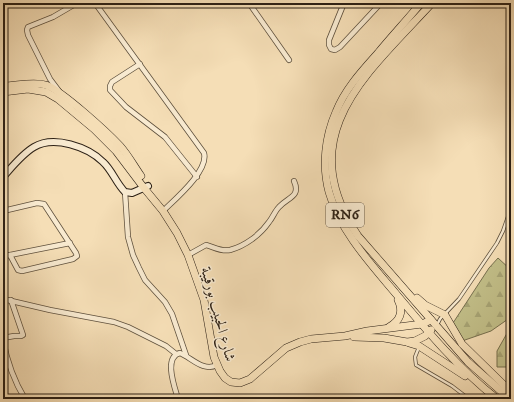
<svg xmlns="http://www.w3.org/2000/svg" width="514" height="402" font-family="'IM FELL DW Pica',Amiri,serif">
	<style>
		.forest { fill: url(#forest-firs); stroke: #77704f }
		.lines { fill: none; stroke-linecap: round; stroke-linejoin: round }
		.lane-casing { stroke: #5e503d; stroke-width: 4 }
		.street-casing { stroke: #5e503d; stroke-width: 6 }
		.secondary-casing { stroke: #2c2015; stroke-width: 8 }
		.primary-casing { stroke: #2c2015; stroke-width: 8 }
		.lane { stroke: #f8ead0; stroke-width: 2.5 }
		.street { stroke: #f8ead0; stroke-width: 4.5 }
		.secondary { stroke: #f8ead0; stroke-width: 6 }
		.primary { stroke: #f5deb6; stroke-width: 7 }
		.labels { text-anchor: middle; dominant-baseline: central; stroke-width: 3; stroke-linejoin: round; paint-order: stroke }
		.shield { fill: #f8ead0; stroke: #695d4d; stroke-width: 1 }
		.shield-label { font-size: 14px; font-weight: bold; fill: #2c2015 }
		.street-label { font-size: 15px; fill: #2c2015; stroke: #f8ead0 }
	</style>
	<defs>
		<pattern id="forest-firs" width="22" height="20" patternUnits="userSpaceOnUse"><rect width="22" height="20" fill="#c2bf89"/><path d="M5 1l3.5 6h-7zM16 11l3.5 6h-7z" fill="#a7a475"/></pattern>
	</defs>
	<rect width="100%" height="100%" fill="#f5deb6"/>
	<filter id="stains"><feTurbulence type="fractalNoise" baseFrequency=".005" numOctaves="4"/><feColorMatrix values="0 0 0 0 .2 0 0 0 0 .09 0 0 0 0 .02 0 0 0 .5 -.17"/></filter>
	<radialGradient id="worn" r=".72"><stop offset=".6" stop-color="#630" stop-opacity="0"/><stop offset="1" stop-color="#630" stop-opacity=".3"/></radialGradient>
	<g class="forest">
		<path d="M498 258 511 270V317L491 331 462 341 453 323 489 268Z"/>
		<path d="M510 328 511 367H497V351Z"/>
	</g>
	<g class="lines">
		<defs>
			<g id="lane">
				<path d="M437 325 440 319 459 299 497 243 503 231 511 208"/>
				<path d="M419 347 415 357 416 365 452 386 469 399"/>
			</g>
			<g id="street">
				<path d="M95 3 204 153C209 171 174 200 163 211"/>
				<path d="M249 3 289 60"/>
				<path d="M344 3 329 40V45L331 49 335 50 340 47 381 3"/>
				<path d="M140 64 112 82 110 86V90L126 107 165 137 197 177"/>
				<path d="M59 91 50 79 28 35 27 30 28 27 53 17 77 3"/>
				<path d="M125 192 128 237 133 255 139 268 145 280 165 302 172 314 186 355"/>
				<path d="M3 211 37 203 44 204 76 253 77 256 73 259 22 271 18 270 10 255 3 256"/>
				<path d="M10 255 70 243"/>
				<path d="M188 255 206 245C214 247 221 252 230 250 245 246 260 235 269 222 273 217 275 211 279 207 288 197 301 197 294 181"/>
				<path d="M3 299 50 310 114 322 128 327 166 346 176 354"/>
				<path d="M3 338 14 336H21L23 335 11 300"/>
				<path d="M3 340C7 361 14 381 25 399"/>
				<path d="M178 399C175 388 163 357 180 353 192 358 203 372 217 365"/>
			</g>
			<path id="secondary" d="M3 177C12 167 22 154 34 147 54 135 88 147 103 162 112 170 116 183 125 192L132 193 148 186"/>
			<g id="primary">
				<path d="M421 3C407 20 392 36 378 53 362 71 345 89 336 112 325 137 322 166 329 192 340 231 371 264 397 295 428 332 459 369 497 399"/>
				<path d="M432 3C367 74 290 134 358 236L468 362 510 399"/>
				<path d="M3 86C17 86 32 81 46 85 62 91 107 132 120 146 128 155 134 166 141 176"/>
				<path d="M3 92 28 89 46 92 58 99 94 129 116 151 144 188 163 211 177 233 188 255 204 300 214 357 220 371 225 378 231 382 240 383 250 379 286 348 300 342 311 339 345 336 367 331 422 324 431 320"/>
				<path d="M417 298 425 305 445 315 462 344 511 392"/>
				<path d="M389 327C400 321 404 312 398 300"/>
				<path d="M354 337 384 338 407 342 415 341 425 336 431 330"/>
				<path d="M409 343 419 346 465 376"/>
			</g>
		</defs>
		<use href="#lane" class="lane-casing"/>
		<use href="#street" class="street-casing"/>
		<use href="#secondary" class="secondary-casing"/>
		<use href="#primary" class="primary-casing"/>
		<use href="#lane" class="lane"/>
		<use href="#street" class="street"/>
		<use href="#secondary" class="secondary"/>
		<use href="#primary" class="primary"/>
	</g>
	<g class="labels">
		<rect class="shield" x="326" y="203" width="38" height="24" rx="3"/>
		<g class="shield-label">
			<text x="345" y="215">RN6</text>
		</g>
		<g class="street-label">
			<text transform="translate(218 314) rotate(75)">شارع الحبيب بورقيبة</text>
		</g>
	</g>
	<rect width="514" height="402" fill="none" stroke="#f5deb6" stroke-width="16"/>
	<rect x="4" y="4" width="506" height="394" fill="none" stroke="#2c2015" stroke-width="2"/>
	<rect x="8" y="8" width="498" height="386" fill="none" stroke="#2c2015"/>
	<rect width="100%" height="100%" filter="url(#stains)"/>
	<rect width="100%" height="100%" fill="url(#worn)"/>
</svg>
